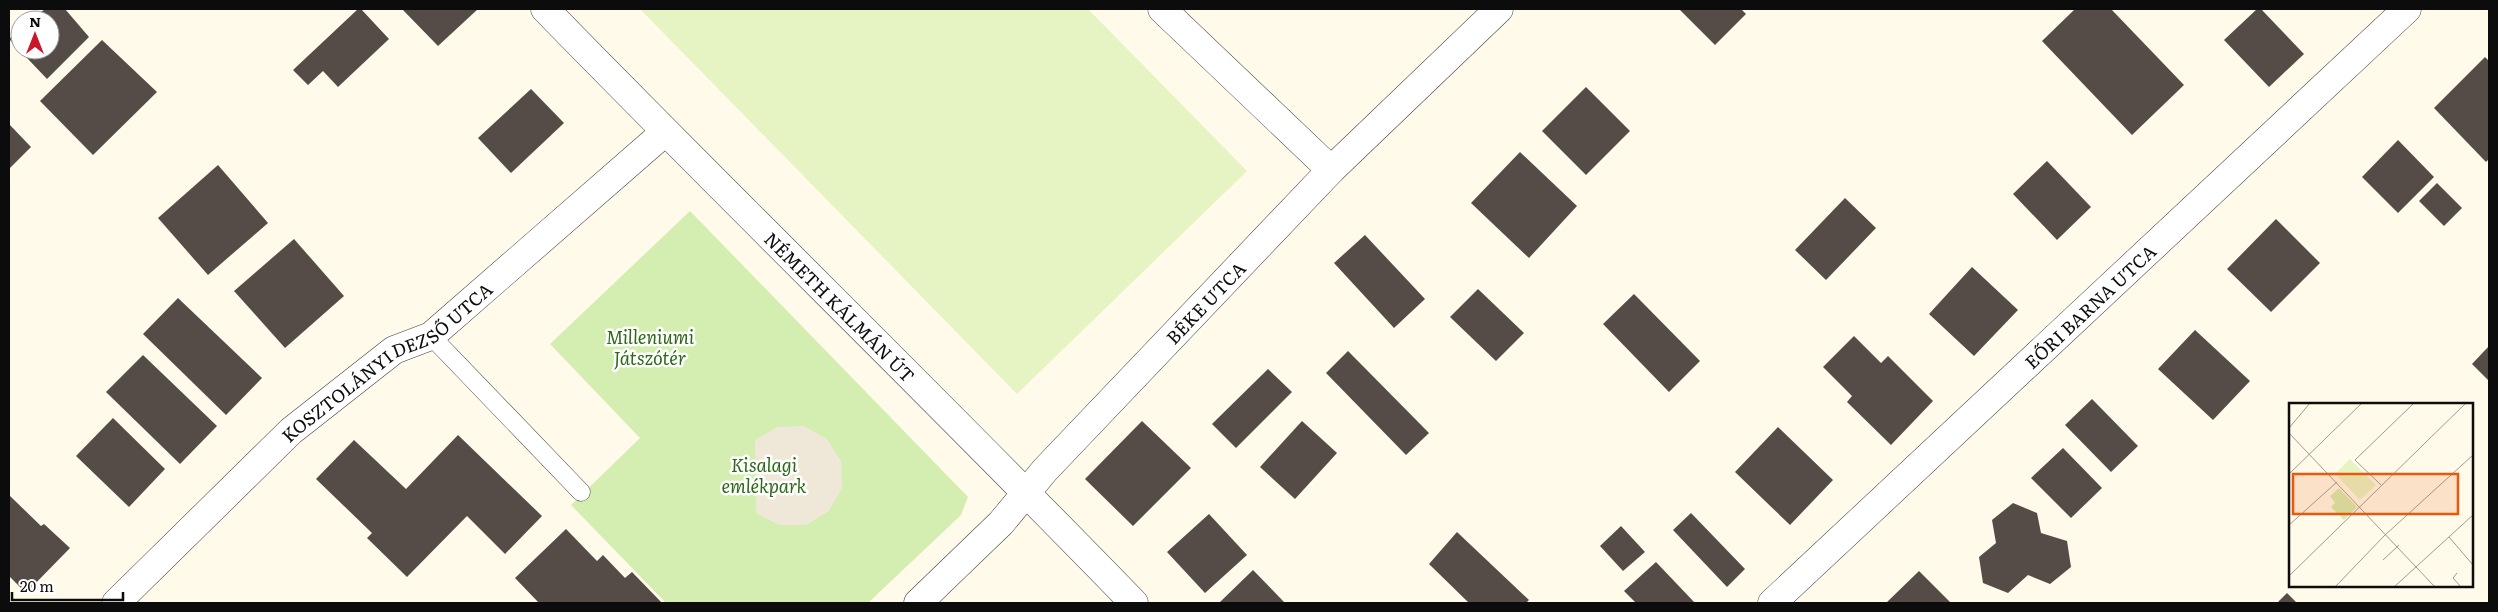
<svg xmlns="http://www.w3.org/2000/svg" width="2498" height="612" font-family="Literata,serif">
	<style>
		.green { fill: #d4edb0 }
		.pitch { fill: #e6f4c3 }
		.plaza { fill: #efe8d9 }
		.building { fill: #554c47 }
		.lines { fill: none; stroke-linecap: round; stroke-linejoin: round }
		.service-casing { stroke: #3f3f3f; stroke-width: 19 }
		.minor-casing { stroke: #3f3f3f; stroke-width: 29 }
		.tertiary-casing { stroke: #3f3f3f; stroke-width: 29 }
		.service { stroke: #fff; stroke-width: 18 }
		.minor { stroke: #fff; stroke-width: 28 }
		.tertiary { stroke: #fff; stroke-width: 28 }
		.labels { text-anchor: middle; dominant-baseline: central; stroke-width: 5; stroke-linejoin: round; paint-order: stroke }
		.street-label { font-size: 18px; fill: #0c0c0c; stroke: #fff }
		.park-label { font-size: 18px; font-style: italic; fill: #2d6916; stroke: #fff }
		.inset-road { fill: none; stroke: #9e9b91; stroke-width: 1 }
		.view { fill: #e8590c; fill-opacity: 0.15; stroke: #e8590c; stroke-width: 2.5 }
		.inset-edge { fill: none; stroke: #0c0c0c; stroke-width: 2.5 }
	</style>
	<rect width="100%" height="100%" fill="#fffaea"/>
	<path class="green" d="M690 211 968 497 961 515 868 603H666L571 505 640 438 550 344Z"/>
	<path class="pitch" d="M640 9H1088L1247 171 1017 394Z"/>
	<path class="plaza" d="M804 426 827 439 841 461 842 488 829 511 806 525H779L756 513 755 440 777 427Z"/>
	<g class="building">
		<path d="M45 9H65L89 37 47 79 9 39 20 29V50H50V20H31Z"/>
		<path d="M358 9H361L389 39 338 87 323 71 308 85 293 70Z"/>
		<path d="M402 9H478L438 46Z"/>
		<path d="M1679 9H1741L1746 14 1715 45Z"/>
		<path d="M2075 9H2111L2184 85 2132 135 2042 41Z"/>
		<path d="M2257 9H2261L2304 54 2269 87 2224 40Z"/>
		<path d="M102 40 157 92 93 155 40 101Z"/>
		<path d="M2485 57 2489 61V159L2486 162 2434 108Z"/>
		<path d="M1586 87 1630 131 1586 175 1542 131Z"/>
		<path d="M531 89 564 123 511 173 478 138Z"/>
		<path d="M9 124 31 147 9 169Z"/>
		<path d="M2398 140 2434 177 2398 213 2362 177Z"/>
		<path d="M1520 152 1577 206 1529 258 1471 203Z"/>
		<path d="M2047 161 2091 207 2057 240 2013 194Z"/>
		<path d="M218 165 268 223 208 275 158 218Z"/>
		<path d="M2437 183 2462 208 2444 226 2419 201Z"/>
		<path d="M1845 198 1876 228 1826 280 1795 250Z"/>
		<path d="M2276 219 2320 263 2271 312 2227 269Z"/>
		<path d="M1365 235 1425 299 1394 328 1334 263Z"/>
		<path d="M294 239 344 296 285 348 234 291Z"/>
		<path d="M1972 267 2018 310 1974 356 1929 314Z"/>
		<path d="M1478 289 1524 333 1496 361 1450 317Z"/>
		<path d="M1634 294 1700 361 1669 392 1603 324Z"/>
		<path d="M178 298 262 378 226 415 143 334Z"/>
		<path d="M2195 330 2250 381 2213 420 2158 369Z"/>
		<path d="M1854 336 1881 363 1888 356 1933 401 1891 445 1847 402 1852 396 1823 367Z"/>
		<path d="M2489 346V381L2472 364Z"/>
		<path d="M1348 351 1429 433 1406 455 1326 373Z"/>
		<path d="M143 355 217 426 180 464 106 392Z"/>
		<path d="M1268 369 1292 392 1236 448 1212 424Z"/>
		<path d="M2092 399 2138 446 2111 472 2065 425Z"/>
		<path d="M113 418 165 469 129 507 76 456Z"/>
		<path d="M1142 421 1191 468 1133 526 1085 479Z"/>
		<path d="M1302 421 1337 453 1295 499 1260 467Z"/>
		<path d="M1778 427 1833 480 1790 525 1735 472Z"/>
		<path d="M458 435 542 516 505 554 467 516 407 577 367 538 372 533 316 479 354 440 406 489Z"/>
		<path d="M2063 448 2102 488 2071 518 2031 478Z"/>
		<path d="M9 495 41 526 44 524 70 548 26 593 9 576Z"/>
		<path d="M2013 503 2037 513 2041 533 2067 541 2071 567 2050 584 2028 575 2008 593 1983 583 1979 557 1996 543 1992 520Z"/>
		<path d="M1691 513 1745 569 1727 587 1673 530Z"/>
		<path d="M1209 514 1247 555 1205 593 1167 552Z"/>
		<path d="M1621 526 1645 552 1623 571 1600 546Z"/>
		<path d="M566 529 597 561 603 555 625 578 632 572 662 603H539L515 578Z"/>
		<path d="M1457 532 1529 600 1526 603H1469L1429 564Z"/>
		<path d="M1656 562 1695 603H1636L1624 591Z"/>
		<path d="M1253 570 1285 603H1219Z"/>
		<path d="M1919 571 1951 603H1886Z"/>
		<path d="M2287 593 2297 603H2277Z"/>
	</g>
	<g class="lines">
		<defs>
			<path id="service" d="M431 336 581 492"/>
			<g id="minor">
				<path d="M1162 9 1331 170"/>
				<path id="s1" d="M116 603 291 431 394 350 431 336 665 132"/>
				<path id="s2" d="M918 603 1001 523 1045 470 1331 170 1499 9"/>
				<path id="s3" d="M1772 603 2407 9"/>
			</g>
			<g id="tertiary">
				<path id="s4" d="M545 9C740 209 940 403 1134 603"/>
			</g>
		</defs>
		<use href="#service" class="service-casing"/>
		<use href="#minor" class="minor-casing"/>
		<use href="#tertiary" class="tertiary-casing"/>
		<use href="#service" class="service"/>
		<use href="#minor" class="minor"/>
		<use href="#tertiary" class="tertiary"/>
	</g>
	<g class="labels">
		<g class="street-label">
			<text stroke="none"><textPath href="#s2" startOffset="416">BÉKE UTCA</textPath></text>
			<text stroke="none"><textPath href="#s4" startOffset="419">NÉMETH KÁLMÁN ÚT</textPath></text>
			<text stroke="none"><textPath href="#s3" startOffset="435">EŐRI BARNA UTCA</textPath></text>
			<text stroke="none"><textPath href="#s1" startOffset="364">KOSZTOLÁNYI DEZSŐ UTCA</textPath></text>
		</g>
		<g class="park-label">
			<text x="650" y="336">Milleniumi<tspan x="650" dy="21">Játszótér</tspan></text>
			<text x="764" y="464">Kisalagi<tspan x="764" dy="21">emlékpark</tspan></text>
		</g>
	</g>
	<g transform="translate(2289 403)">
		<rect width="184" height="184" fill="#fffaea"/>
		<path d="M50 85 68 104 55 117 42 104 46 100 41 93Z" fill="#d4edb0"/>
		<path d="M61 56 87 82 71 97 46 71Z" fill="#e6f4c3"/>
		<path class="inset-road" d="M0 25 21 0M0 30 146 184M0 71 73 0M92 82 66 57 125 0M0 122 48 79M160 134 184 162M94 157 110 142M168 170 164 175 172 184M0 173 177 0M46 184 95 133 184 52M105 184 184 112"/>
		<path class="view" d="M4 71H169V111H4Z"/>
		<rect width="184" height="184" class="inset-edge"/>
	</g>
	<rect width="2498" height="612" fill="none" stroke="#0c0c0c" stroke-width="20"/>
	<g transform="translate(35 35)"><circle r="24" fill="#ffffff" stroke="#9e9e9e"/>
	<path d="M0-4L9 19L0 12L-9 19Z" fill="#c9162a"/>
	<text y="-8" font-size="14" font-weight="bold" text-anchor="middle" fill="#0c0c0c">N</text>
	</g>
	<path d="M12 592v8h111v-8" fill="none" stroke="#0c0c0c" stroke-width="2.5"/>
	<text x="20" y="592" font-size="15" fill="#0c0c0c" stroke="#ffffff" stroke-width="4" paint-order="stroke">20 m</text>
</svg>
